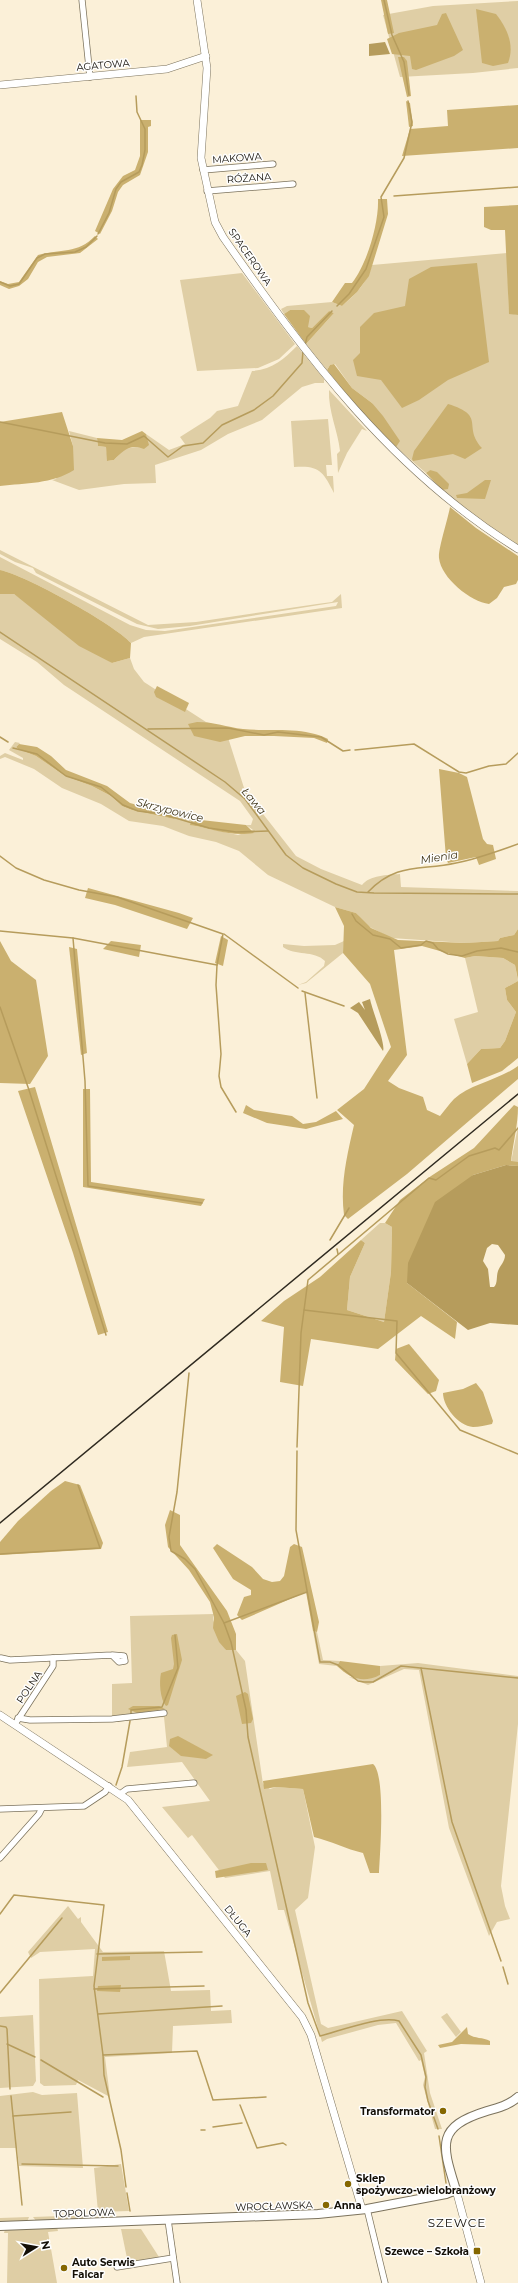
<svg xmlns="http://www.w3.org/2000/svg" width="518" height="2283" font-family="Montserrat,sans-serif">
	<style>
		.green { fill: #dfcea5 }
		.forest { fill: #cab06f }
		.water { fill: #b69c5c; fill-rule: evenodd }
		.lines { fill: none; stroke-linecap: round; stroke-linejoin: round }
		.stream { stroke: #b69c5c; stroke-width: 1.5 }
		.minor-casing { stroke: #7c735d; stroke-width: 7 }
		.tertiary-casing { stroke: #7c735d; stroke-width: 8 }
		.secondary-casing { stroke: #7c735d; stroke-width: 10 }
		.minor { stroke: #fff; stroke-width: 5.5 }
		.tertiary { stroke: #fff; stroke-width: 7 }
		.secondary { stroke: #fff; stroke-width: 8 }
		.rail { stroke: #2f2a20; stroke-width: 1.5 }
		.poi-dot { fill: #856700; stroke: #fefefe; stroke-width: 1.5 }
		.labels { text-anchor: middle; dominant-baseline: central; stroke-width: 3; stroke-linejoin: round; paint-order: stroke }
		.street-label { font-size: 10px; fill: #120e06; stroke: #fefefe }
		.poi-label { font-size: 10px; font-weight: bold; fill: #120e06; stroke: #fefefe; text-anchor: start }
		.water-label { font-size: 11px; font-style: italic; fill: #3d3214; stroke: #fefefe }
		.quarter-label { font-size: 12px; letter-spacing: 1px; fill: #120e06; stroke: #fefefe }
	</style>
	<rect width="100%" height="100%" fill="#fbf0d8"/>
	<g class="green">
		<path d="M518 1V68L473 73 400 77 383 15 433 6Z"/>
		<path d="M507 253 509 313 518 315V545L483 522 442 490 430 470 426 473 396 447 372 403 352 388 335 364 330 365 327 370 306 344 334 313 329 311 312 328 308 327 290 310 284 314 281 309 287 306 332 302 342 306C356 294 367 283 372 265Z"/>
		<path d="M242 273 295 344 279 359 258 368 197 371 180 280Z"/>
		<path d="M297 346 324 379V383H315L302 387 262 420 228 434 201 450 155 465 156 483 124 484 79 490 52 480 56 479 73 446 69 431 97 438 98 446 106 447 108 461 114 460 124 449 148 445 146 434 169 450 185 444 180 437 210 418 217 411 238 406 252 371C272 370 284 359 297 346Z"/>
		<path d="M329 390 367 431 362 429 347 453 338 473 337 454 340 451C338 431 328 411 329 390Z"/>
		<path d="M328 419 332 465H326L327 476H333L334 493C323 471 319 465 294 467L291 421Z"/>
		<path d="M0 550 148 625 196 622 317 604 332 602 341 594 342 608 144 637 131 643C114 624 25 575 0 570V557L130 625 146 630 165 631 336 606 338 602 190 626 158 629 137 624 36 573 33 568 15 562 0 554Z"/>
		<path d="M0 594H14L112 663 130 658 134 669 144 682 206 722 225 728 245 791 296 856 321 869 362 885C370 875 387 875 400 874L401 887 518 891V929L514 935 500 938 498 941 465 943 391 938 366 925 356 913 335 907 268 875 239 851 216 842 189 836 163 826 129 821 101 804 62 788 34 769 5 757 0 759V756L5 753 23 760V758L9 750 15 742 20 743 16 747 18 749 36 756 65 776 92 786 111 796 122 806 132 810 174 819 178 814 192 819 191 825 238 835 253 830 246 825H251L253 819 240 801 64 685 37 662 0 639Z"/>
		<path d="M344 941 343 953 306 983 298 985 306 982 324 966 325 961C314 950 295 956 283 947V944L304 946 335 945Z"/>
		<path d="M475 956 503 958 515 965 518 981 505 988 507 1000 516 1012 505 1041 500 1048 481 1049 467 1064 454 1019 478 1012 465 958Z"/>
		<path d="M518 1126V1162H511Z"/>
		<path d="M380 1223H385L392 1227 391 1272 384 1322 347 1310 350 1277 365 1243 361 1240Z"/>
		<path d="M214 1614 213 1620 226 1650H236L245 1661 263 1784 270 1789 276 1787 303 1789 315 1847 308 1898 295 1910 321 2024 328 2028 402 2011 427 2051 424 2053 430 2093 442 2129H435L423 2085 425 2077 421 2060 419 2061 396 2023 378 2025 327 2039 322 2042 284 1910H278L270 1871 225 1878 192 1835 188 1838 162 1807 210 1801 182 1762 127 1767 130 1752 167 1747 164 1717 115 1722 112 1716V1684L132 1683 130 1616Z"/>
		<path d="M313 1631 317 1632 323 1660 340 1661 337 1666 319 1664Z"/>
		<path d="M418 1663 518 1676V1724L501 1886 505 1906 510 1919 497 1922 489 1936 449 1828 419 1670 404 1669 368 1685 349 1677 364 1679 380 1675V1666Z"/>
		<path d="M68 1906 78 1919 81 1917V1922L103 1952 164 1951 171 1991 210 1990 211 2011 231 2010 232 2023 173 2026 172 2053 105 2057 110 2097 78 2080 76 2085 44 2086 40 2083 39 1979 93 1976 95 1949 40 1952 31 1958 28 1952Z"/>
		<path d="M447 2013 461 2032 456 2037 441 2017Z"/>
		<path d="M33 2015 36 2081 33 2086 0 2088V2017Z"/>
		<path d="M33 2092 42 2095 77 2093 83 2168 19 2166 17 2148H0V2096Z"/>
		<path d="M121 2164 129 2211 98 2212 94 2168Z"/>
		<path d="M89 2215 86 2219 37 2222 33 2217Z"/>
		<path d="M29 2217 27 2222 0 2223V2218Z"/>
		<path d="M57 2227 58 2231 48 2232 57 2283H7L8 2233H4L5 2229Z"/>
		<path d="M121 2229H141L159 2257 128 2263Z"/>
	</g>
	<g class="forest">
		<path d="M381 0H387L394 33 388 34Z"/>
		<path d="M476 9 496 14C507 28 515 45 508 63L493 66 482 63Z"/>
		<path d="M446 13 463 50 454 56 416 70 412 69 410 56 392 54 387 39 399 33 437 25 442 14Z"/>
		<path d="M398 57H404L407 61 411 96 407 97Z"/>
		<path d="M406 101 410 103 413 126 409 127Z"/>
		<path d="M518 105V148L402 156 410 129 448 126 447 110Z"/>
		<path d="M140 120H151V126L148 127V152L140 175 123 185 118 192 112 211 100 234 95 231 113 189 123 176 135 170 140 156Z"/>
		<path d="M378 199H387L388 214 369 276 357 292 342 306 332 302 345 283H352C367 264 379 223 378 199Z"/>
		<path d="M518 205V315L509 314 505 230H491L484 227V207Z"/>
		<path d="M95 236 98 239 80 253 47 257 38 262 28 279 19 286 9 289 0 285V281L8 284 19 282 38 255C60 249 78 254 95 236Z"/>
		<path d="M477 263 489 362 448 380 419 400 402 408 381 380 357 376 353 360 360 353V327L374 313 405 306 409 279 431 267Z"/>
		<path d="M290 310H304L310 316 308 327 312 328 329 311 334 313 306 344 284 314Z"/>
		<path d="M334 364 352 388 372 403 383 416 400 441 396 447 356 406 327 370 330 365Z"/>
		<path d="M448 404C487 416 462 426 482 448L465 459 453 454 413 461 412 459 414 451Z"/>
		<path d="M62 412 73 446 74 470C52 484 26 483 0 486V422Z"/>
		<path d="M142 431 146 434 149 445 144 449C131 443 122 451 114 460L107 461 106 447 98 446 97 438 122 440Z"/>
		<path d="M430 470 437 472 449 484 448 489 442 490 426 473Z"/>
		<path d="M485 480H491L485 499 457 498 456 495 467 493Z"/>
		<path d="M450 507 476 528 518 556V580L516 584 504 587 497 598 489 604C471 602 441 578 439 558 438 549 448 519 450 507Z"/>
		<path d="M0 570C25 575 114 624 131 643L130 658 112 663 79 646 14 594H0Z"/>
		<path d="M157 686 189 703 185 712 156 697 154 692Z"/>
		<path d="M197 722C215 722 226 727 243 729 271 732 302 726 328 739L327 743 314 738 274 736H245L220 742 194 736 188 724Z"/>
		<path d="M19 744 37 747 51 756 66 770 107 786 130 803 177 816 174 819 132 810 122 806 111 796 92 786 65 776 36 756 18 749 16 747Z"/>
		<path d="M439 769 459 773 467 777 483 839 487 844 493 845 496 859 479 865 476 857 448 863 446 858Z"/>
		<path d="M192 819 246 825 254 833C230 837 214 829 190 825Z"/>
		<path d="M88 888 179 913 193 918 187 929 115 905 85 898Z"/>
		<path d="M335 907 356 913 371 928 398 940 465 943 498 941 500 938 514 935 518 929V980L515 965 503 958 475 956 465 958 422 946 394 950 407 1055 388 1081 399 1088 423 1097 427 1110 440 1116C445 1110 449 1104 454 1099 470 1084 499 1080 518 1066V1079L407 1174 348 1219 344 1215C340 1185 347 1155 354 1125L337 1110 364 1089 391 1047 370 984 343 953 344 926Z"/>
		<path d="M221 936 228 940 223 966 215 963Z"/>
		<path d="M0 941 11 961 36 980 48 1056 30 1084 0 1083Z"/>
		<path d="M111 941 141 945 139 957 103 949Z"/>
		<path d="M69 947 77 949 87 1053 81 1055Z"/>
		<path d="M518 981V1058L502 1071 472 1083 467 1064 481 1049 500 1048 505 1041 516 1012 507 1000 505 988Z"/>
		<path d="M35 1087 108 1332 98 1335 73 1253 18 1091Z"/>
		<path d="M83 1089H90L91 1182 205 1199 201 1206 83 1187Z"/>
		<path d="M246 1105 254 1110 292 1116 303 1124 316 1122 336 1111 343 1119 306 1129 267 1123 243 1113Z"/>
		<path d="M514 1105 518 1107C518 1125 513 1143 511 1161L518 1162V1166L506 1165 473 1175 407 1283 457 1322 455 1339 421 1316 378 1349 311 1339 303 1386 280 1382 284 1327 261 1321 284 1301 320 1277 361 1240 365 1243 350 1277 347 1310 384 1322 391 1272 392 1227 385 1223 400 1200 431 1176 474 1148Z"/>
		<path d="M409 1344 439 1380 436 1391 428 1394 395 1360 396 1349Z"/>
		<path d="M476 1383 483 1392 493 1421 492 1424C486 1425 479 1427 473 1427 458 1426 443 1406 443 1393L463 1389Z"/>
		<path d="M65 1481 80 1485 103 1543 101 1549 0 1555V1542L18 1521 51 1491Z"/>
		<path d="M170 1510 180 1515V1545L227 1611 236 1634V1650H226L219 1642 213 1628 214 1617 210 1602 189 1570 168 1547 165 1525Z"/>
		<path d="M217 1544 252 1567 263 1579 272 1582 280 1581 284 1576 290 1547 294 1544 302 1547 319 1622 317 1632 313 1631 306 1592 242 1620 237 1615 244 1597 251 1595V1590L233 1579 213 1548Z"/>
		<path d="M177 1634 182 1660 168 1705 166 1706C160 1699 159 1682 161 1673L173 1669 174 1664 171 1638 172 1635Z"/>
		<path d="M340 1661 380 1666V1675C362 1684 350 1678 337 1666Z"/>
		<path d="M245 1692 248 1694 253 1719 251 1723 242 1724 236 1696Z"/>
		<path d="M133 1706H159L165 1709 137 1713 128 1709Z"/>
		<path d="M178 1736 213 1755 206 1759 181 1756 169 1746 170 1739Z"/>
		<path d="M373 1764C386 1774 380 1854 379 1873H370L363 1853C346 1849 331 1841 314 1837L303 1789 276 1787 264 1789 263 1781Z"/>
		<path d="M251 1863H266L268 1870 216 1878 215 1871Z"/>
		<path d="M130 1956V1960L102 1961V1957Z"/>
		<path d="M121 1985 120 1992 97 1991 98 1986Z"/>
		<path d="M467 2027 468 2034C475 2039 483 2037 490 2041V2045L461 2044 440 2048 438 2045 452 2042Z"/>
	</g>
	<g class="water">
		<path d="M385 42 390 54 369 56V44Z"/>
		<path d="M370 999C372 1009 386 1045 383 1051L358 1013 350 1008 359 1002 365 1010 362 1002Z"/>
		<path d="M506 1165 518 1166V1325L490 1323 468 1330 407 1283 408 1263 435 1202 473 1175ZM492 1244 498 1245 505 1255C505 1262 500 1265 498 1271 496 1277 498 1283 494 1287H490L488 1269 483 1261 487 1248Z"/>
	</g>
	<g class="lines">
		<g class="stream">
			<path d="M384 0 392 35 404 62 409 95"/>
			<path d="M394 196 518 187"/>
			<path d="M98 234 109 213 116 189 121 182 139 172 142 165 145 150V129L137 112 136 96"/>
			<path d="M0 282 10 286 19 284 37 258 45 254 75 252 86 247 97 236"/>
			<path d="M337 306 349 294 366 269 384 217 381 197 404 158 412 122 408 101"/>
			<path d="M305 345 307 337 332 311"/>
			<path d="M0 422 105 443 127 444 144 436 168 457 183 446 203 443 222 425 254 410 273 396 302 363 303 351"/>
			<path d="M0 632 225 782 245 799 286 855 303 868 336 884 357 892 374 893 518 894"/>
			<path d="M148 729 228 728 264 735 278 732 321 737 343 751 350 750"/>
			<path d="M0 737 8 742"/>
			<path d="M13 748 37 754 66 776 101 787 123 805 138 811 162 814 209 828 236 832 268 831"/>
			<path d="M355 750 414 744 459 772 466 773 489 766 506 764 518 753"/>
			<path d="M0 856 16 868 44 880 79 890 117 897 223 934 217 965 216 985 221 1054 219 1076 221 1087 236 1112"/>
			<path d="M368 892C397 862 420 871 456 863 477 859 498 851 518 844"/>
			<path d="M352 914 356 921 373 935 390 939 401 948 421 945 426 941 433 943 438 949 448 954 462 956 477 951 501 948 518 952"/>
			<path d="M0 931 73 938 217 965"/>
			<path d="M224 934 298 988"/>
			<path d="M73 938 85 1081 88 1186 202 1203"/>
			<path d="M302 991 344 1006"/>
			<path d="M305 993 317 1098"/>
			<path d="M0 1007 29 1090 106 1335"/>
			<path d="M330 1240 349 1208"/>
			<path d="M337 1249 338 1254"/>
			<path d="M304 1310 397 1321 396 1353 460 1430 518 1454"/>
			<path d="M189 1373 177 1492 169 1537 171 1551 185 1559 195 1569 224 1623 231 1642 246 1710 248 1737 308 2003 320 2036C340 2031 380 2015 399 2021L421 2055 426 2077 425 2087 428 2101 438 2129"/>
			<path d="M297 1447 301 1333 308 1280 429 1178 436 1180 469 1156 495 1148 499 1150 518 1128"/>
			<path d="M297 1451 296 1530 320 1662H330L338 1665 358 1681 364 1682H373L401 1666 518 1678"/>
			<path d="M0 1554 100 1548 78 1485"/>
			<path d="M224 1623 307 1592"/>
			<path d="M421 1668 452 1822 501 1961"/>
			<path d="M131 1714V1710L162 1707 178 1668 175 1635"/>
			<path d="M116 1785 122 1767 130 1721"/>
			<path d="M0 1914 14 1895 104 1905 94 1986 103 2055 197 2051 213 2100 266 2097"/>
			<path d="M97 1954 202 1952"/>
			<path d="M503 1967 508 1984"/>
			<path d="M94 1989 204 1986"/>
			<path d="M0 1993 62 1918"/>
			<path d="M98 2014 222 2006"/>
			<path d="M0 2026 6 2027 7 2029 10 2089"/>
			<path d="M7 2044 35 2057"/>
			<path d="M103 2055 104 2075 121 2150 126 2187"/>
			<path d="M41 2060 103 2097"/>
			<path d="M11 2096 22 2205"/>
			<path d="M240 2105 257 2148 283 2143 286 2145"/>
			<path d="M13 2116 71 2112"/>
			<path d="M213 2127 242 2123"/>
			<path d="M201 2130H205"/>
			<path d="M439 2136 446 2183"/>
			<path d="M22 2164 118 2166"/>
			<path d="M127 2193 130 2211"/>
		</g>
		<defs>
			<g id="minor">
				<path d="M82 0 90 77"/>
				<path d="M203 170 273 164"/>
				<path d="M207 191 293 184"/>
				<path d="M1 1658 10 1660 112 1655 119 1662 125 1661 124 1656 112 1655"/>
				<path d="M18 1718 30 1720 112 1719 164 1713"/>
				<path d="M17 1721 53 1666V1658"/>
				<path d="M120 1794 127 1789 194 1783"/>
				<path d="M0 1809 84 1806 105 1792 109 1786"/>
				<path d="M0 1858 39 1814 42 1808"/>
				<path d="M367 2209 385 2283"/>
				<path d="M168 2220 177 2283"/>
				<path d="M117 2267 173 2258"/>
			</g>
			<g id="tertiary">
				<path d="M197 0 207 68 201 158 215 222 223 237C307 357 392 471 518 549"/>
				<path d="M0 85 167 69 206 56"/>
				<path d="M0 1715 128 1800 302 2017 311 2035 362 2209"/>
				<path d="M456 2190 481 2283"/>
			</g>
			<path id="secondary" d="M0 2226 318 2214 367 2209 446 2194 456 2190C442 2145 435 2127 487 2111 498 2108 509 2105 518 2097"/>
		</defs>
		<use href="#minor" class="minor-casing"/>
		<use href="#tertiary" class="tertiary-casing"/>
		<use href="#secondary" class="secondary-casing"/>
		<use href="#minor" class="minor"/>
		<use href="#tertiary" class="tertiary"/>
		<use href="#secondary" class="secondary"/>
		<path class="rail" d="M0 1523 518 1094"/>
	</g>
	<g class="poi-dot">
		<circle cx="443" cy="2111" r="4"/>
		<circle cx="348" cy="2184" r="4"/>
		<circle cx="326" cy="2205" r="4"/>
		<rect x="473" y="2247" width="8" height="8" rx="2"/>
		<circle cx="64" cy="2268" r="4"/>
	</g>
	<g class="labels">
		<g class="street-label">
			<text transform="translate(103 65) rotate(-5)">AGATOWA</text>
			<text transform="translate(237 158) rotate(-4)">MAKOWA</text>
			<text transform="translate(249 178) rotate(-4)">RÓŻANA</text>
			<text transform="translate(250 257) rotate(55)">SPACEROWA</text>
			<text transform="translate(29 1687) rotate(-56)">POLNA</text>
			<text transform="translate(238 1921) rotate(51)">DŁUGA</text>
			<text transform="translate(274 2206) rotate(-2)">WROCŁAWSKA</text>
			<text transform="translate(84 2213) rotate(-2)">TOPOLOWA</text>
		</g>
		<g class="poi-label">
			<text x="435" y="2111" text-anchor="end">Transformator</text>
			<text x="356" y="2178">Sklep<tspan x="356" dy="12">spożywczo-wielobranżowy</tspan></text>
			<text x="334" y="2205">Anna</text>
			<text x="469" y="2251" text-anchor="end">Szewce – Szkoła</text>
			<text x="72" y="2262">Auto Serwis<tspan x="72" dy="12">Falcar</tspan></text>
		</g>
		<g class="water-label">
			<text transform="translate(254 801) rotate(50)">Ława</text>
			<text transform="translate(170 810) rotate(14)">Skrzypowice</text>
			<text transform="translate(439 857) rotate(-9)">Mienia</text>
		</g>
		<g class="quarter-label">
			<text x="457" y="2222">SZEWCE</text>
		</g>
	</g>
	<g transform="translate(36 2247) rotate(79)" stroke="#fefefe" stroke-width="3" paint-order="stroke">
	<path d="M0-3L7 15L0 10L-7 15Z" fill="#120e06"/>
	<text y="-6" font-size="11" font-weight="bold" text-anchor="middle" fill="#120e06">N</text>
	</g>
</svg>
